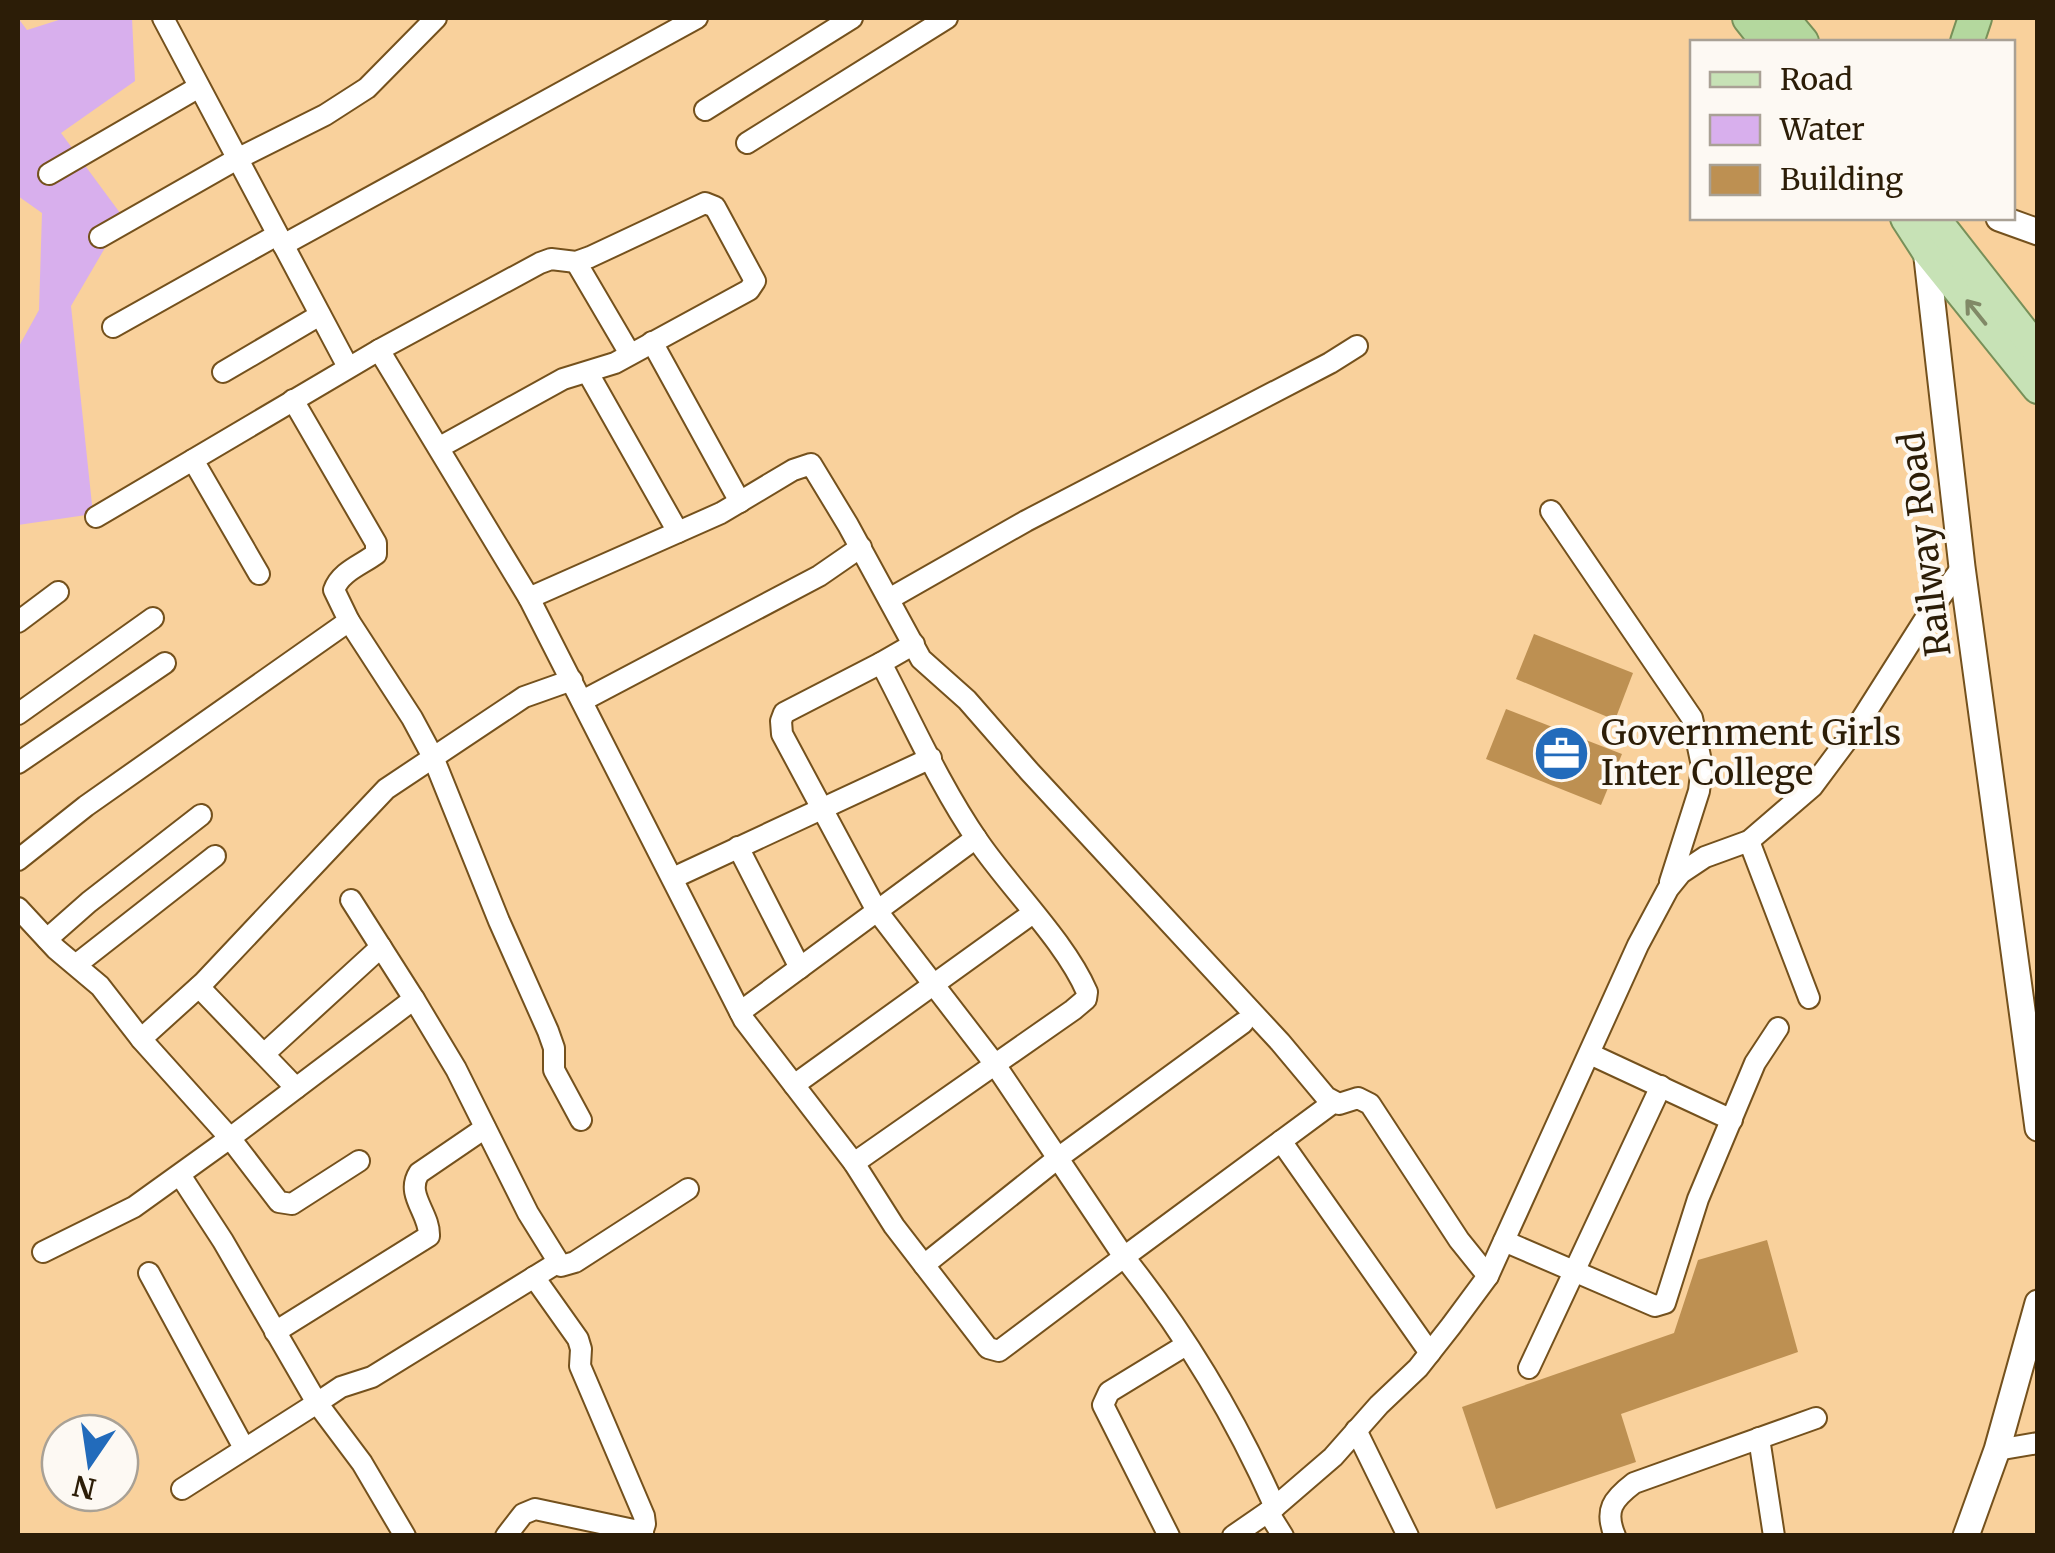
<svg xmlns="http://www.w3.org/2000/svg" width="2055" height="1553" font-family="Merriweather,serif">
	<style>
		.water { fill: #d8afed }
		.building { fill: #bd9052 }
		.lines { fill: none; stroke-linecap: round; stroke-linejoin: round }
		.minor-casing { stroke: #74511d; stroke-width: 24 }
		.tertiary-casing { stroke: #74511d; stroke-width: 29 }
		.primary-casing { stroke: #789059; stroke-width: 34 }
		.trunk-casing { stroke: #789059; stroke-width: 36 }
		.minor { stroke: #fff; stroke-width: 20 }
		.tertiary { stroke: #fff; stroke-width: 25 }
		.primary { stroke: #c7e2b6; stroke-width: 30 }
		.trunk { stroke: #b4d89e; stroke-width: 32 }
		.oneway { stroke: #818967 }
		.labels { text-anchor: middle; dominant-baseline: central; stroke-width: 8; stroke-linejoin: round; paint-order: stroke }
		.street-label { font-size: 35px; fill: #2c1d07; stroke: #fdf9f3 }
		.poi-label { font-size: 35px; fill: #2c1d07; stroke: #fdf9f3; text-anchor: start }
	</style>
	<rect width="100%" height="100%" fill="#f9d19c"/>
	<path class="water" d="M18 18 27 30 65 18H132L135 81 61 133 123 217 71 306 93 514 18 525V348L39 310 42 213 18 196Z"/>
	<g class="building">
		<path d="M1534 634 1633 673 1615 720 1516 679Z"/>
		<path d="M1506 709 1622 754 1601 805 1486 759Z"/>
		<path d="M1767 1240 1798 1352 1621 1414 1636 1462 1496 1509 1462 1407 1674 1333 1698 1260Z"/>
	</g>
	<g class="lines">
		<defs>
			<g id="minor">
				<path d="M163 18 348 367"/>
				<path d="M705 110 852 18"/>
				<path d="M747 143 947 18"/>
				<path d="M49 174 199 87"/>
				<path d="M100 237 237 159 325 115 367 88 436 18"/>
				<path d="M283 245 697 18"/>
				<path d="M576 262 630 354"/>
				<path d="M113 327 277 235"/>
				<path d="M652 342 740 502"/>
				<path d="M379 350 540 263 551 259 576 262 590 257 705 203 715 207 755 281 749 290 615 363 563 379 440 447"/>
				<path d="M223 372 320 315"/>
				<path d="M588 373 678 532"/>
				<path d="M193 460 259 574"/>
				<path d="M1551 511 1692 718 1702 766 1699 791 1670 882"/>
				<path d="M96 517 379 350 529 598"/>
				<path d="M889 599 1026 521 1330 363 1357 346"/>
				<path d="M349 621 412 718 433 757 499 921 548 1031 554 1048V1070L581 1120"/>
				<path d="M18 622 58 592"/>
				<path d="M881 663 784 713 781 721 782 734 877 911 994 1063 1124 1257 1334 1102"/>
				<path d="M582 701 819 576 861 547"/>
				<path d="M18 714 153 618"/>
				<path d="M18 763 165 663"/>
				<path d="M1749 841 1809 998"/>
				<path d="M738 847 800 968"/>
				<path d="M18 860 86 806 349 621 334 590C340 572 361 565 376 554V543L293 400"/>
				<path d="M673 878 931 758"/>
				<path d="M351 900 414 999"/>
				<path d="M18 908 56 949 100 986 141 1039"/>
				<path d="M47 939 89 902 201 815"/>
				<path d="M77 964 215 856"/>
				<path d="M199 987 296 1088"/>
				<path d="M740 1012 976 838"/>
				<path d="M264 1054 381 947"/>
				<path d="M1590 1054 1732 1120"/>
				<path d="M794 1085 1033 913"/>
				<path d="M1281 1141 1430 1353"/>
				<path d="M359 1161 292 1204 279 1202 230 1138 414 999 456 1069 528 1213 561 1266 575 1262 688 1189"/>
				<path d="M854 1163 1073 1010 1086 999 1087 992C1065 941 1010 888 978 841 940 786 912 722 881 663L914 644"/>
				<path d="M180 1175 223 1241 317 1403 341 1387 372 1377 557 1263"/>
				<path d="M1504 1241 1655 1306 1665 1303 1698 1199 1755 1063 1778 1028"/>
				<path d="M43 1252 134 1207 230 1138 141 1039 203 983 386 789 524 697 572 680"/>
				<path d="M924 1265 1058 1158 1243 1023"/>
				<path d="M149 1273 244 1448"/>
				<path d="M534 1277 578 1339 581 1349 580 1366 644 1516 645 1524 641 1536"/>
				<path d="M275 1332 429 1236C430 1213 405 1195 419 1173L485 1128"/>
				<path d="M1529 1368 1661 1086"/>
				<path d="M1356 1430 1408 1536"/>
				<path d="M1759 1438 1774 1536"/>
				<path d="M1997 1450 2038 1443"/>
				<path d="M182 1489 317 1403 362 1463 405 1536"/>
				<path d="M1275 1507C1236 1419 1184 1332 1124 1257L999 1351 988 1348 894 1226 854 1163 744 1020 529 598 721 513 793 470 811 464 848 525 921 659 967 700 1029 771 1280 1042 1326 1097 1339 1104 1358 1098 1370 1104 1459 1240 1488 1276"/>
				<path d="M1268 1512 1283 1536"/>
				<path d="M506 1536 523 1514 535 1509 643 1532"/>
				<path d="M1169 1536 1103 1405 1109 1392 1186 1345"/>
				<path d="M1233 1536 1275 1507 1333 1457 1379 1405 1418 1368 1451 1326 1488 1276 1638 945 1668 889 1681 873 1705 857 1749 841 1812 787 1856 728 1927 616 1962 567"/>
				<path d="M1615 1536C1604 1510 1613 1499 1634 1483L1816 1418"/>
			</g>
			<g id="tertiary">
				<path d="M1999 218 2038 232"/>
				<path d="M1926 249 1962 567 2038 1128"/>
				<path d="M1966 1536 1997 1450 2038 1303"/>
			</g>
			<g id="primary">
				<path d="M1906 218 1926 249 2038 388"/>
				<path d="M1934 218 2038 351"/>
			</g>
			<g id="trunk">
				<path d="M1749 18 1768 42"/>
				<path d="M1782 18 1802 42"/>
				<path d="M1967 42 1975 18"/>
			</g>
		</defs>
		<use href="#minor" class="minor-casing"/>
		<use href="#tertiary" class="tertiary-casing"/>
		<use href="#primary" class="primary-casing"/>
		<use href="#trunk" class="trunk-casing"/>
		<use href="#minor" class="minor"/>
		<use href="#tertiary" class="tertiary"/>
		<use href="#primary" class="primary"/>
		<use href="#trunk" class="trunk"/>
	</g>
	<defs><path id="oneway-shaft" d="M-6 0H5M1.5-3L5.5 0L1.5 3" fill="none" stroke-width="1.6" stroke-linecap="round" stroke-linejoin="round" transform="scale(2.5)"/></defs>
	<use class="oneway" href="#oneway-shaft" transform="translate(1976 312) rotate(-129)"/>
	<defs>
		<symbol id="office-disc" viewBox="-11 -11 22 22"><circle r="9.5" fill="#226bbb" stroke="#fdf9f3"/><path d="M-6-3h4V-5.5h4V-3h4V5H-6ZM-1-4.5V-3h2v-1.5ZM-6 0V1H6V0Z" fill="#fff"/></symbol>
	</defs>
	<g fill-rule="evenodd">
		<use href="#office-disc" x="1530" y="722" width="63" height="63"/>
	</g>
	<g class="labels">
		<g class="street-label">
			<text transform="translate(1925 544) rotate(-97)">Railway Road</text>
		</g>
		<g class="poi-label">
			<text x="1601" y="733">Government Girls<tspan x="1601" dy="40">Inter College</tspan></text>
		</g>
	</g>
	<rect width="2055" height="1553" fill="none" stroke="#2c1d07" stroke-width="40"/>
	<rect x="1690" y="40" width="325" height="180" fill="#fdf9f3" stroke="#a9a195" stroke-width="2.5"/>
	<rect x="1710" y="72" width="50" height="15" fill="#c7e2b6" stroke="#a9a195" stroke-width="2.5"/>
	<text x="1780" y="90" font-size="30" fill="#2c1d07">Road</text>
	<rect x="1710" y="115" width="50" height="30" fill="#d8afed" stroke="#a9a195" stroke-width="2.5"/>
	<text x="1780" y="140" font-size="30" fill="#2c1d07">Water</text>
	<rect x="1710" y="165" width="50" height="30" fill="#bd9052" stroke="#a9a195" stroke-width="2.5"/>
	<text x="1780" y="190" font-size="30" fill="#2c1d07">Building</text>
	<g transform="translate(90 1463) rotate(193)"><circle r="48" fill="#fdf9f3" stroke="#a9a195" stroke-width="2.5"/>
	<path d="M0-8L18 38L0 25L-18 38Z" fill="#226bbb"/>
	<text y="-15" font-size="28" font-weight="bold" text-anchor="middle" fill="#2c1d07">N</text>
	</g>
</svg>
